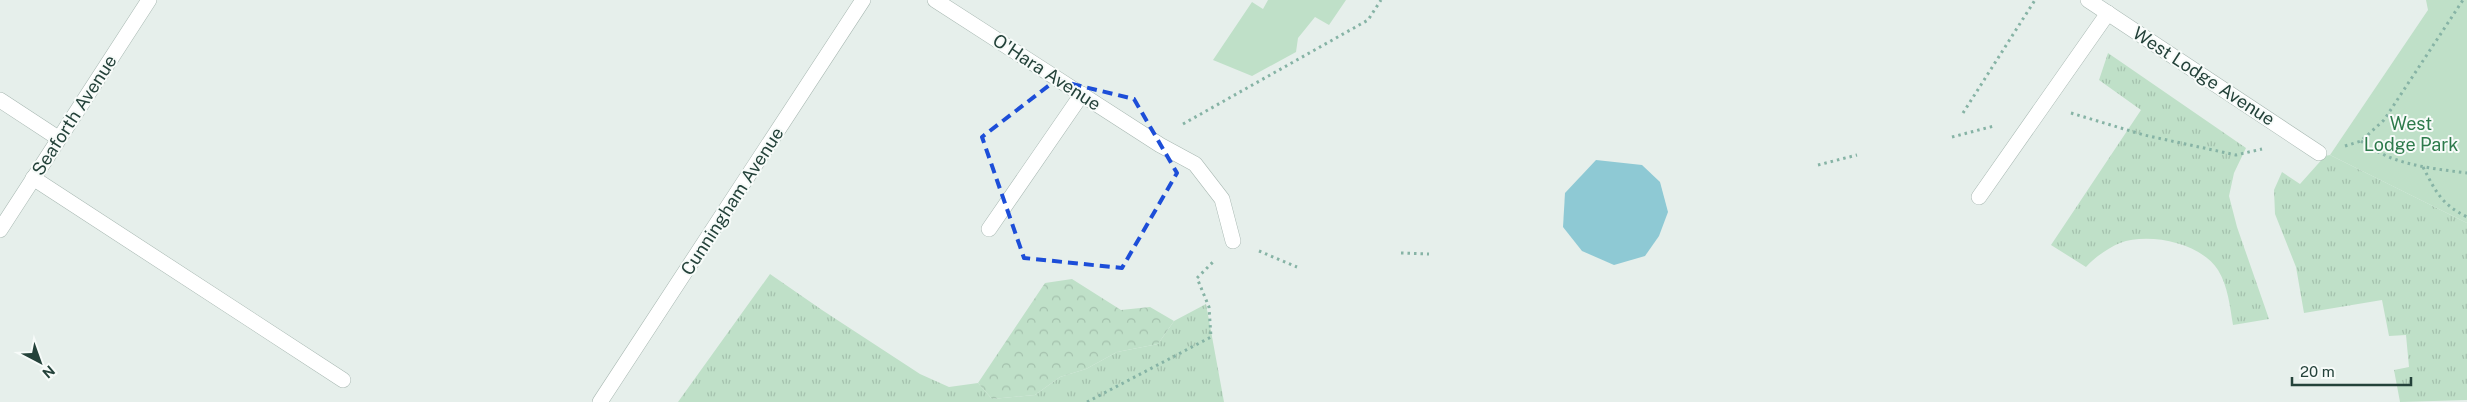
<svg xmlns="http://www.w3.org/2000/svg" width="2467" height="402" font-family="'Public Sans',sans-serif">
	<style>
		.grass { fill: url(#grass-tufts) }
		.forest { fill: url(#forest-crowns) }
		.park { fill: #bfe0c8 }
		.water { fill: #8ec9d4 }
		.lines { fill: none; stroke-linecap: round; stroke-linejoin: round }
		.minor-casing { stroke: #a8b8b2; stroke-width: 16 }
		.path { stroke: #86b3a5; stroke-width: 3; stroke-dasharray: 2.5 4; stroke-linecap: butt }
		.minor { stroke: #fff; stroke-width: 15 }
		.marked { fill: none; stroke: #1d4ed8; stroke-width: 4; stroke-dasharray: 10 6; stroke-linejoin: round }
		.labels { text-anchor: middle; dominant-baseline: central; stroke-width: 4; stroke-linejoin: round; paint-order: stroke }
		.street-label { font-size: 18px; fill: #24423a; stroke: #f7fbf9 }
		.park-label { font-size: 18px; fill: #2d7a4b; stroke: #f7fbf9 }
	</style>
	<defs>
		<pattern id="grass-tufts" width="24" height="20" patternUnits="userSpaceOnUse" patternTransform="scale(1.25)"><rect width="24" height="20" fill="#bfe0c8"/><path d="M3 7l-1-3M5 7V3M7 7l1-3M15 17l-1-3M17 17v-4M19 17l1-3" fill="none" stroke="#a4c1ad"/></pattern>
		<pattern id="forest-crowns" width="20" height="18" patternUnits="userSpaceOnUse" patternTransform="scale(1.25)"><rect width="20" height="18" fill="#bfe0c8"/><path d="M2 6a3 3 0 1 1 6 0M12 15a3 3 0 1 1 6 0" fill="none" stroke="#a4c1ad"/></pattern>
	</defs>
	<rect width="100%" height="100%" fill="#e6efeb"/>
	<g class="grass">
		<path d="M2108 53 2246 148 2234 173 2229 196 2237 227 2269 319 2233 325C2230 307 2228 286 2218 270 2201 243 2149 232 2120 243 2108 248 2095 257 2086 267L2051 245 2141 110 2099 80Z"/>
		<path d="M2330 155 2467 223V400L2400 402 2394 370 2409 367 2406 335 2389 336 2382 300 2304 313 2296 267 2275 214 2274 190 2282 172 2300 184 2325 156Z"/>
		<path d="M770 274 822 310 920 374 949 387 978 383 992 399 1035 395 1060 377 1086 369 1117 352 1158 344 1174 321 1206 304 1224 402H678Z"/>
	</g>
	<path class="forest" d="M1072 279 1121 310 1150 307 1174 321 1158 344 1117 352 1086 369 1060 377 1035 395 992 399 978 383 1045 283Z"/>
	<g class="park">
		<path d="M1268 0H1346L1329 25 1315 17 1298 38 1296 52 1252 76 1213 60 1252 2 1263 9Z"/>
		<path d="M2426 0H2467V223L2330 155 2428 10Z"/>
	</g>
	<path class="water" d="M1596 160 1642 165 1660 182 1668 212 1659 236 1645 256 1614 265 1582 251 1563 227 1565 193Z"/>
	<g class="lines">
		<defs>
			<g id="minor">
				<path d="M935 0 1160 145 1195 164 1222 199 1233 241"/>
				<path d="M2088 0 2319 153"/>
				<path d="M0 100 58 138"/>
				<path d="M33 178 343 380"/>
				<path d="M1979 197 2108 13"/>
				<path d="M989 229 1082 94"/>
				<path d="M0 230 149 0"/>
				<path d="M600 402 863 0"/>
			</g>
		</defs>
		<use href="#minor" class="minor-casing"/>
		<g class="path">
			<path d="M1963 113 2035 0"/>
			<path d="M2071 113 2144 135 2236 155 2262 149"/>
			<path d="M1183 124 1368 20 1381 0"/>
			<path d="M1952 137 1994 126"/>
			<path d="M2361 141C2392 165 2429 168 2467 173"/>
			<path d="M2345 146 2361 141 2384 120 2463 0"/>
			<path d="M1818 165 1857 155"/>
			<path d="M2423 167C2436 192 2441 204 2467 217"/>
			<path d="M1259 251 1297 267"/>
			<path d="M1401 253 1429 254"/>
			<path d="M1087 402 1211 337 1209 307 1197 278 1215 260"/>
		</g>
		<use href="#minor" class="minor"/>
	</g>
	<path class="marked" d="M1056 80 1134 99 1177 173 1122 268 1024 258 982 137Z"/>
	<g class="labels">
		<g class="street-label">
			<text transform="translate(1047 72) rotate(33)">O'Hara Avenue</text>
			<text transform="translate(2204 76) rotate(33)">West Lodge Avenue</text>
			<text transform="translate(74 115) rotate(-57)">Seaforth Avenue</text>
			<text transform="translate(732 201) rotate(-57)">Cunningham Avenue</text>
		</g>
		<g class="park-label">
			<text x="2411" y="123">West<tspan x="2411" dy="21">Lodge Park</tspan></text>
		</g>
	</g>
	<g transform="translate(40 362) rotate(139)" stroke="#f7fbf9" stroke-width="4" paint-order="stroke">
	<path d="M0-4L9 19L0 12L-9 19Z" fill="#24423a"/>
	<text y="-8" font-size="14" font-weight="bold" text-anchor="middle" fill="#24423a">N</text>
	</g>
	<path d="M2292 377v8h119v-8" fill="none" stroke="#24423a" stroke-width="2.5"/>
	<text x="2300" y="377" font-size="15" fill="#24423a" stroke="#f7fbf9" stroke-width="4" paint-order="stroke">20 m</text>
</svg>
